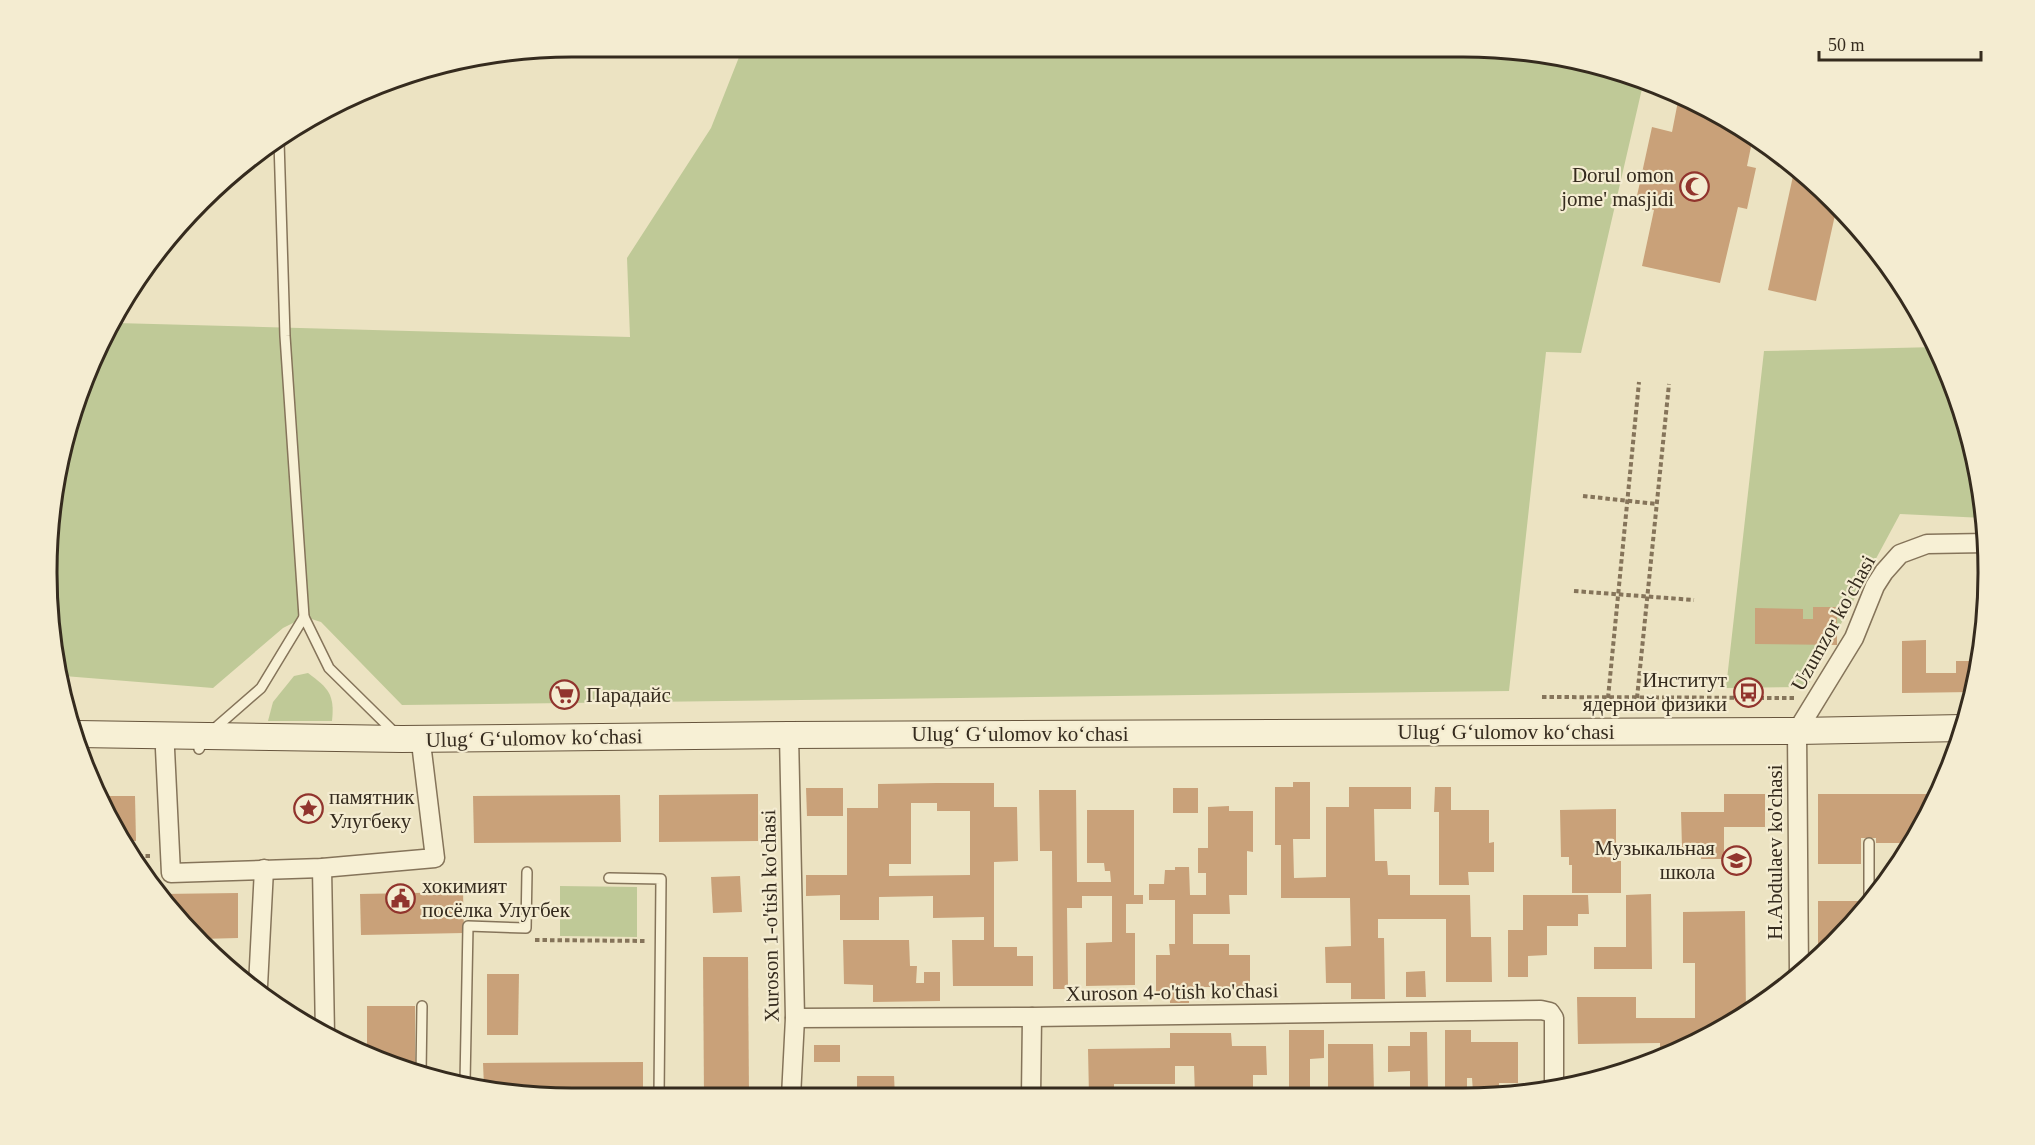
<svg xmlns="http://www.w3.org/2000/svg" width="2035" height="1145" font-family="Georgia,serif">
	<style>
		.green { fill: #bfc997 }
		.building { fill: #c9a179; fill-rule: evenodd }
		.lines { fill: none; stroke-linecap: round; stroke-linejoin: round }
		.lane-casing { stroke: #85745a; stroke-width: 12 }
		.street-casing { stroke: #85745a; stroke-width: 21 }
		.secondary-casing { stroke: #67553d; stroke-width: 28 }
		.path { stroke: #85745a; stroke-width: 4; stroke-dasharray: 4.5 3; stroke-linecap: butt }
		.lane { stroke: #f7f0d5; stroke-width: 9 }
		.street { stroke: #f7f0d5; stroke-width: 18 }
		.secondary { stroke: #f7f0d5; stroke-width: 26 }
		.labels { text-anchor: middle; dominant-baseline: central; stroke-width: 4.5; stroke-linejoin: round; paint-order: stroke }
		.poi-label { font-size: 21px; fill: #352b1e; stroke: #f4ecd1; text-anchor: end }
		.street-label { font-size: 21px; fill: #352b1e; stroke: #f4ecd1 }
		.rim { fill: none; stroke: #352b1e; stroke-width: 3 }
	</style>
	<rect width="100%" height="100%" fill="#ece3c2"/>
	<g class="green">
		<path d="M743 47H1099L1102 49 1497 48 1631 74 1644 80 1581 353 1546 352 1509 691 402 705 321 622 305 617 283 628 213 688 64 676 48 607 65 436 116 323 630 337 627 258 711 128Z"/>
		<path d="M1937 347 1971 437 1984 518 1900 514 1807 687 1726 688 1764 351Z"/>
		<path d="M308 673C328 688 335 694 332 721H268L273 702 294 676Z"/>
		<path d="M560 886 637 887V937L560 936Z"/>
	</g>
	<g class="building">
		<path d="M1679 96 1726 117 1753 137 1747 166 1756 168 1747 209 1738 207 1720 283 1642 266 1654 210 1635 205 1652 127 1672 132Z"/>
		<path d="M1795 167 1810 177 1837 206 1816 301 1768 290Z"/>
		<path d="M1813 607H1837V645L1755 644V608L1803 609V619H1813Z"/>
		<path d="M1926 640V673H1956V661H1979L1972 692 1902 693V641Z"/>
		<path d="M1293 782H1310V839H1293L1294 878 1326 877V807H1349V787H1411V809H1374L1375 861H1387L1388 875H1410V895H1470L1471 937H1491L1492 982H1446V919H1378V938H1384L1385 999H1351V983H1326L1325 947 1351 946 1350 898H1281V845H1275V787H1293Z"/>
		<path d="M936 783H994V807H1017L1018 861 994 862V947H1017V956H1033V986H953L952 940H984V917L933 918V896L879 897V920H840V895L806 896V875H847V808H878V784ZM911 803H937V811H970V875L889 876V864H911Z"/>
		<path d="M1435 787H1451V810H1489V843L1494 842V872H1468L1469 885H1439V812H1434Z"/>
		<path d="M806 788H843V816H807Z"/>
		<rect x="1173" y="788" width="25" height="25"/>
		<path d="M1039 790H1076L1077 882H1111L1110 871H1105L1104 863H1087V810H1134V895H1143V904H1126V933H1135V985L1086 986V943L1112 942V896H1082V908H1067L1068 989H1053L1052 851H1040Z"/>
		<path d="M758 794V841L659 842V795Z"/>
		<path d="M1724 794H1765V827H1724V859H1701V848H1682L1681 812H1724Z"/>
		<path d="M1818 794H1937L1918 836 1913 843H1876V838H1861V864H1818Z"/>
		<path d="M620 795 621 842 474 843 473 796Z"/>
		<path d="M100 796H135L136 841H128Z"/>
		<path d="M1229 806V811H1253V852L1247 851V895H1229L1230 914H1193V944H1229V955H1250V987H1189V1003H1170V995H1156V955H1170L1169 944H1175V900H1149V884H1164L1165 870H1175V867H1189L1190 895H1206V873H1198V848H1208V807Z"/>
		<path d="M1616 809V861H1621V893H1572V865H1569V857H1561L1560 810Z"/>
		<path d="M740 876 742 912 713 913 711 877Z"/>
		<path d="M463 892 464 933 361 935 360 894Z"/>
		<path d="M238 893V938L201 939 177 919 161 894Z"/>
		<path d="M1651 894 1652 969H1594V947H1626V895Z"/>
		<path d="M1523 895H1588L1589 914H1578V926H1547V955L1528 956V977H1508V930H1523Z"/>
		<path d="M1818 901H1861V910L1835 944 1818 958Z"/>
		<path d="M1745 911 1746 1014 1660 1057V1043L1578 1044 1577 997H1636V1018H1695V963H1683V912Z"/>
		<path d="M843 940H909L910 966H917L916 983H924V972H940V1001L873 1002V985L844 984Z"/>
		<path d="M703 957H748L749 1097H704Z"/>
		<path d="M1425 971 1426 997H1406V972Z"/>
		<path d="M487 974H519L518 1035H487Z"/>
		<path d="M367 1006H415V1073L404 1071 367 1054Z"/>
		<path d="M1289 1030H1324V1058L1310 1059V1095H1289Z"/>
		<path d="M1445 1030H1471V1042H1518V1083H1499V1091L1473 1092 1472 1078H1467V1094H1445Z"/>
		<path d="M1410 1032H1427L1428 1092H1410V1071L1388 1072V1046H1410Z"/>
		<path d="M1170 1033H1231L1232 1046H1266L1267 1075H1253V1087H1232V1095H1195L1194 1066H1175V1084H1114V1095L1089 1096 1088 1049 1170 1048Z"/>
		<path d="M1328 1044H1373L1374 1095H1328Z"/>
		<rect x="814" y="1045" width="26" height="17"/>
		<path d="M643 1062V1097H538L484 1087 483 1063Z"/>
		<path d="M857 1076H894L895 1096H857Z"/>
	</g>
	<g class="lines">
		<defs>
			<g id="lane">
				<path d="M279 141 285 336 304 617"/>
				<path d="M199 749 206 736 261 688 304 617 329 668 395 733"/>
				<path d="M1869 843V899"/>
				<path d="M609 878 661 879 659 1097"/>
				<path d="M421 1074 422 1006"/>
				<path d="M465 1083 468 926 526 928 527 872"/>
			</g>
			<g id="street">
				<path d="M789 735 795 1018 791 1097"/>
				<path d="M165 749 171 873 322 868 435 858 422 751"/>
				<path d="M322 868 325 1035"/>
				<path d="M1799 974 1797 731 1854 638 1875 586 1884 572 1900 554 1927 544 1987 543"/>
				<path d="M258 986 264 869"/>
				<path d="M795 1018 1032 1017 1541 1010 1550 1012 1554 1018V1089"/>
				<path d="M1031 1096 1032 1017"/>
			</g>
			<path id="secondary" d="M77 734 402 739 789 735 1797 731 1964 728"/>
		</defs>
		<use href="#lane" class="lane-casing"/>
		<use href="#street" class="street-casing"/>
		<use href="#secondary" class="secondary-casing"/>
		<g class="path">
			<path d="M1583 496 1657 504"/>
			<path d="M1574 591 1694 600"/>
			<path d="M1542 697 1795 698"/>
			<path d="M1608 698 1639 382"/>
			<path d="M1637 698 1669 384"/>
			<path d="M138 856H152"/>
			<path d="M535 940 647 941"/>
		</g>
		<use href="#lane" class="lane"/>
		<use href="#street" class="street"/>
		<use href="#secondary" class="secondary"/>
	</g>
	<defs>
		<symbol id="mosque-ring" viewBox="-11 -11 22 22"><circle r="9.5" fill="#f4ecd1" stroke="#91342d" stroke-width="1.5"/><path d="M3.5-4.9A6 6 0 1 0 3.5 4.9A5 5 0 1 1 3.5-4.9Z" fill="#91342d"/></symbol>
		<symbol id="bus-ring" viewBox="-11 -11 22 22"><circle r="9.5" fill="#f4ecd1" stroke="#91342d" stroke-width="1.5"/><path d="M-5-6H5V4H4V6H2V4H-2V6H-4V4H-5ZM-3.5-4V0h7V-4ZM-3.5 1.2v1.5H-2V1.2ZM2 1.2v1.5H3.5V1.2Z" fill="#91342d"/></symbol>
		<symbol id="supermarket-ring" viewBox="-11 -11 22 22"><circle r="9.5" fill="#f4ecd1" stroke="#91342d" stroke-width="1.5"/><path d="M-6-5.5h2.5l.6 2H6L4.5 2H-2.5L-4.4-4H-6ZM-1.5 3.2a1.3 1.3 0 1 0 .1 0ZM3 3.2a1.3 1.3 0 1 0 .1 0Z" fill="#91342d"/></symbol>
		<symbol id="sight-ring" viewBox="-11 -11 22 22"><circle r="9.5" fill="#f4ecd1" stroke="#91342d" stroke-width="1.5"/><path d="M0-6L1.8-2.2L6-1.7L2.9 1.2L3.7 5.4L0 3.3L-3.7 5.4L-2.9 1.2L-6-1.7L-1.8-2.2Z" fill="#91342d"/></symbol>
		<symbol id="school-ring" viewBox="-11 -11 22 22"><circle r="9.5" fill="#f4ecd1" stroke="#91342d" stroke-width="1.5"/><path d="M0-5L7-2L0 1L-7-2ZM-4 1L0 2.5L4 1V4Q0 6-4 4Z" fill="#91342d"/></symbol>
		<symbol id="civic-ring" viewBox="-11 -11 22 22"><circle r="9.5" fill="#f4ecd1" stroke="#91342d" stroke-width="1.5"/><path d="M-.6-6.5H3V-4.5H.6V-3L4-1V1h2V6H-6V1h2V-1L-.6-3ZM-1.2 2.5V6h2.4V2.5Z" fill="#91342d"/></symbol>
	</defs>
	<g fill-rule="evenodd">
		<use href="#mosque-ring" x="1678" y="170" width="33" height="33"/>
		<use href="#bus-ring" x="1732" y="676" width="33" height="33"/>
		<use href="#supermarket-ring" x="548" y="678" width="33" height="33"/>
		<use href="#sight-ring" x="292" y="792" width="33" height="33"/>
		<use href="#school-ring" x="1720" y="844" width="33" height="33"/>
		<use href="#civic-ring" x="384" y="882" width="33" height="33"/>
	</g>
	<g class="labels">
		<g class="poi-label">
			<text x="1674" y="175">Dorul omon<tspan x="1674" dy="24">jome' masjidi</tspan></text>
			<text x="1727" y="680">Институт<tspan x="1727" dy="24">ядерной физики</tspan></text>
			<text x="586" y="695" text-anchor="start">Парадайс</text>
			<text x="329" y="797" text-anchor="start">памятник<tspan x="329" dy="24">Улугбеку</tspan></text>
			<text x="1715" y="848">Музыкальная<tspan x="1715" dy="24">школа</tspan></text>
			<text x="422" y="886" text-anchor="start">хокимият<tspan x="422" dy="24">посёлка Улугбек</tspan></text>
		</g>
		<g class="street-label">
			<text transform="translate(1833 623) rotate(-61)">Uzumzor ko'chasi</text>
			<text x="1506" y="732">Ulugʻ Gʻulomov koʻchasi</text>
			<text x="1020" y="734">Ulugʻ Gʻulomov koʻchasi</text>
			<text transform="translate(534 738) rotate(-1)">Ulugʻ Gʻulomov koʻchasi</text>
			<text transform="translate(1775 852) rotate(-90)">H.Abdulaev ko'chasi</text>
			<text transform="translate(770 916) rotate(-91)">Хuroson 1-o'tish ko'chasi</text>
			<text transform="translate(1172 992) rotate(-1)">Xuroson 4-o'tish ko'chasi</text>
		</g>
	</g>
	<path d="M0 0H2035V1145H0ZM572 57H1463A515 515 0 0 1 1978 572V573A515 515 0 0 1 1463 1088H572A515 515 0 0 1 57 573V572A515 515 0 0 1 572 57Z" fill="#f4ecd1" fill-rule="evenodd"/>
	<path class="rim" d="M572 57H1463A515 515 0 0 1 1978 572V573A515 515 0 0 1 1463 1088H572A515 515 0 0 1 57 573V572A515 515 0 0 1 572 57Z"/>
	<path d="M1819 51v9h162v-9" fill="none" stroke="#352b1e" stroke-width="3"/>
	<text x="1828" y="51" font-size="18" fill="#352b1e" stroke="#f4ecd1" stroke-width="4.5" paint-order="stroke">50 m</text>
</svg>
